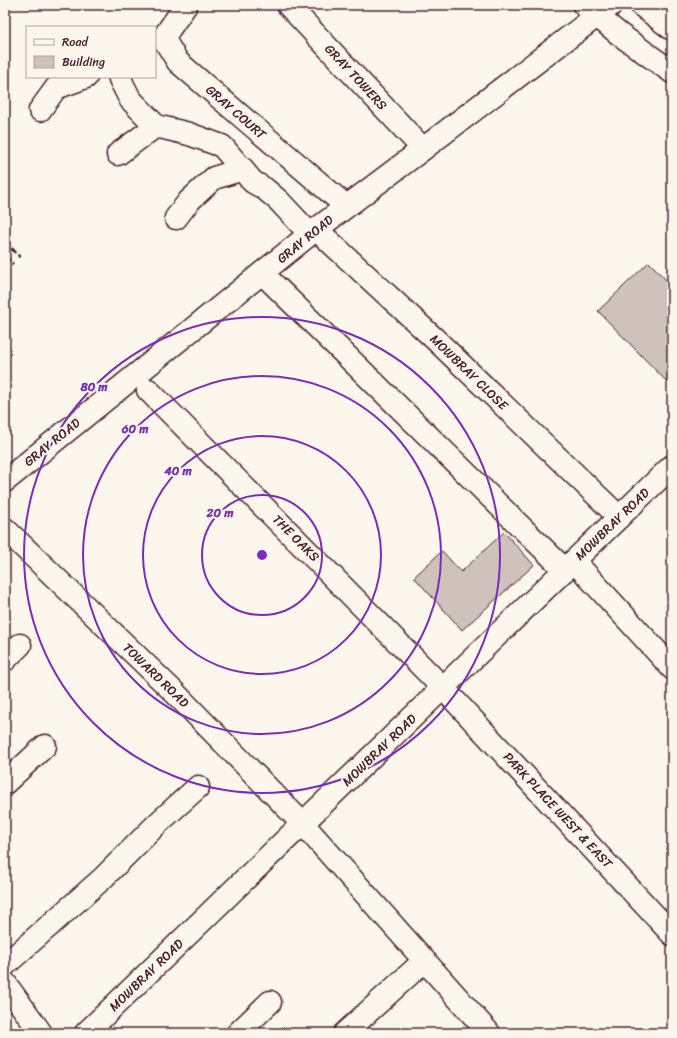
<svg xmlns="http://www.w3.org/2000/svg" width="677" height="1038" font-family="Sriracha,sans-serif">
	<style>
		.building { fill: #cfc2bc; stroke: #4a1f2b }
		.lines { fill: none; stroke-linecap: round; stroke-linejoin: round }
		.minor-casing { stroke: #4a1f2b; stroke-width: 25 }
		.major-casing { stroke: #4a1f2b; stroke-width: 25 }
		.minor { stroke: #fbf7ec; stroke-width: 22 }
		.major { stroke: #fbf7ec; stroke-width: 22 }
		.rail { stroke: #4a1f2b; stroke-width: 3; stroke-dasharray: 6 3; stroke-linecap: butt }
		.ring { fill: none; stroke: #7b2cbf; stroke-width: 2 }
		.labels { text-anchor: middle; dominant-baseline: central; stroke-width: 4; stroke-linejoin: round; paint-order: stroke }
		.street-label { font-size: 13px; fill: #4a1f2b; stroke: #fbf7ec }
		.centre { fill: #7b2cbf; stroke: #fbf7ec; stroke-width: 2 }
		.ring-label { font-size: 12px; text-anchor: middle; font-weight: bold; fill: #7b2cbf; stroke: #fbf7ec; stroke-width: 4; stroke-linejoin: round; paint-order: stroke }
	</style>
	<rect width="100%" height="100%" fill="#fbf7ec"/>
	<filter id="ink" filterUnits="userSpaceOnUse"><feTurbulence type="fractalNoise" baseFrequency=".025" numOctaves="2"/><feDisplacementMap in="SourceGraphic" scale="8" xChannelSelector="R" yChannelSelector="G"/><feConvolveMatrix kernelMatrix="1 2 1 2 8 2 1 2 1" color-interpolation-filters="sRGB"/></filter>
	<g filter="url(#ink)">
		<g class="building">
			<path d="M649 262 672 286V387L598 311Z"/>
			<path d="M504 532 534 565 462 630 414 577 442 551 461 572Z"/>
		</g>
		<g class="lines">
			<defs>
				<g id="minor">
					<path d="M186 5 163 38 178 62 346 206"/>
					<path d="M288 5 423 149"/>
					<path d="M121 77 120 79 130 99 156 126 189 134 222 146 253 182 265 189 279 201 310 234"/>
					<path d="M40 110 56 88 86 77"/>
					<path d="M118 154 156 126"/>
					<path d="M176 218 189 201 214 178 243 169"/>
					<path d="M317 230 438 342 619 517"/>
					<path d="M262 273 565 570"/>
					<path d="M148 390 443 688 672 934"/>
					<path d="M5 481 310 234 423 149 611 5"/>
					<path d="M5 529 174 692 303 824 489 1033"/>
					<path d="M574 561 672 668"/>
					<path d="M5 660 20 645"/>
					<path d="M5 783 45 746"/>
					<path d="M5 965 103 878 157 824 198 787"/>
					<path d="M5 983 41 1033"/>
					<path d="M86 1033 672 466"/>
					<path d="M238 1033 270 1002"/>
					<path d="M345 1033 424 961"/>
				</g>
				<g id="major">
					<path d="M584 5 619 34 672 72"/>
					<path d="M641 5 672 29"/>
				</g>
			</defs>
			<use href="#minor" class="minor-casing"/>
			<use href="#major" class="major-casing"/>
			<use href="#minor" class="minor"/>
			<use href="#major" class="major"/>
			<g class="rail">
				<path d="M5 242 20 257"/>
				<path d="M5 257 13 264"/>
			</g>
		</g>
	</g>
	<g class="ring">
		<circle cx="262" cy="555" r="60"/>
		<circle cx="262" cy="555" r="119"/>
		<circle cx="262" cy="555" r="179"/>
		<circle cx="262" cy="555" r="238"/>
	</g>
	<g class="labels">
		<g class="street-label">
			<text transform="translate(356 77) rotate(47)">GRAY TOWERS</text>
			<text transform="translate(236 112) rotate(41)">GRAY COURT</text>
			<text transform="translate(305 239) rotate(-39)">GRAY ROAD</text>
			<text transform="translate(469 372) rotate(44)">MOWBRAY CLOSE</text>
			<text transform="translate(52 442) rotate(-39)">GRAY ROAD</text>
			<text transform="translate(612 524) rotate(-44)">MOWBRAY ROAD</text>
			<text transform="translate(296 538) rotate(45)">THE OAKS</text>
			<text transform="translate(156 675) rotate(44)">TOWARD ROAD</text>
			<text transform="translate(379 750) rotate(-44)">MOWBRAY ROAD</text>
			<text transform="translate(558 810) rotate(47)">PARK PLACE WEST &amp; EAST</text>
			<text transform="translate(146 975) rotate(-44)">MOWBRAY ROAD</text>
		</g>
	</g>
	<circle cx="262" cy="555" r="6" class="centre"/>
	<g class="ring-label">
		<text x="94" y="391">80 m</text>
		<text x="135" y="433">60 m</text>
		<text x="178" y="475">40 m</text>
		<text x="220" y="517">20 m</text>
	</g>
	<rect width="677" height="1038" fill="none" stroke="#fbf7ec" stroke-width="20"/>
	<rect x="10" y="10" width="657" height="1018" fill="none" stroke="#4a1f2b" stroke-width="1.5" filter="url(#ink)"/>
	<rect x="26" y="26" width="130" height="52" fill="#fbf7ec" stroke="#b4a19f"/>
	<rect x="34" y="39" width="20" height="6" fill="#fbf7ec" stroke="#b4a19f"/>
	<text x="62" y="46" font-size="12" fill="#4a1f2b">Road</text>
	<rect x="34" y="56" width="20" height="12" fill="#cfc2bc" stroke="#b4a19f"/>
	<text x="62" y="66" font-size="12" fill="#4a1f2b">Building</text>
</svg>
